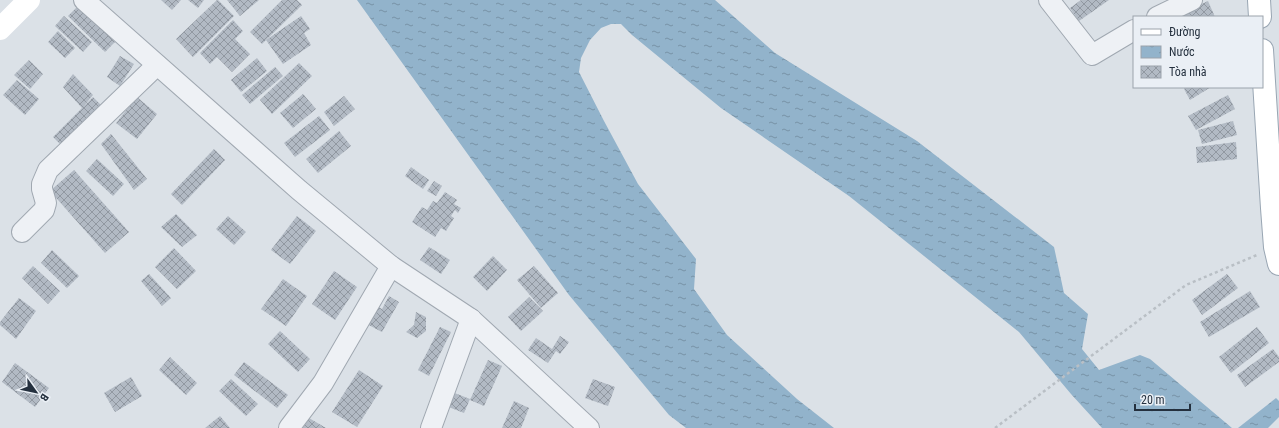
<svg xmlns="http://www.w3.org/2000/svg" width="1279" height="428" font-family="'Roboto Condensed',sans-serif">
	<style>
		.water { fill: url(#water-ripples) }
		.building { fill: url(#building-cross-hatch) }
		.lines { fill: none; stroke-linecap: round; stroke-linejoin: round }
		.street-casing { stroke: #a0a8b1; stroke-width: 22 }
		.primary-casing { stroke: #99a6b3; stroke-width: 24 }
		.path { stroke: #b9bfc5; stroke-width: 2.5; stroke-dasharray: 3 3; stroke-linecap: butt }
		.street { stroke: #eef1f5; stroke-width: 20 }
		.secondary { stroke: #fff; stroke-width: 22 }
		.primary { stroke: #fff; stroke-width: 22 }
	</style>
	<defs>
		<pattern id="water-ripples" width="26" height="14" patternUnits="userSpaceOnUse"><rect width="26" height="14" fill="#92b3cb"/><path d="M2 4q2-2 4 0t4 0M15 11q2-2 4 0t4 0" fill="none" stroke="#7792a6"/></pattern>
		<pattern id="building-cross-hatch" width="8" height="8" patternUnits="userSpaceOnUse"><rect width="8" height="8" fill="#b2bac4"/><path d="M0 0l8 8M0 8l8-8" fill="none" stroke="#9198a1"/></pattern>
	</defs>
	<rect width="100%" height="100%" fill="#dbe1e7"/>
	<g class="water">
		<path d="M357 0H715L775 53 917 141 1054 247 1064 293 1088 314 1082 349 1099 370 1140 355 1150 359 1232 428H1102L1071 394 1019 332 849 196 721 108 632 35 621 24H611L601 28 590 40 581 58 579 72 604 121 638 184 696 259 694 289 727 335 797 399 834 428H686L669 415 569 295Z"/>
		<path d="M1276 398 1279 401V417L1268 428H1238Z"/>
	</g>
	<g class="building">
		<path d="M161 0H181L172 10Z"/>
		<path d="M188 0H204L198 8Z"/>
		<path d="M217 0H218L234 16 193 57 176 39Z"/>
		<path d="M227 0H259L240 16Z"/>
		<path d="M282 0H297L302 5 262 44 250 32Z"/>
		<path d="M1081 0H1109L1079 21 1070 8Z"/>
		<path d="M1208 1 1215 17H1182L1181 14Z"/>
		<path d="M78 6 115 42 105 52 68 16Z"/>
		<path d="M64 16 92 42 83 52 55 26Z"/>
		<path d="M301 16 310 29 304 33 311 45 283 64 266 40Z"/>
		<path d="M233 20 243 31 235 39 250 54 232 72 217 57 210 64 200 53Z"/>
		<path d="M58 31 75 48 65 58 48 42Z"/>
		<path d="M120 56 134 64 120 86 107 77Z"/>
		<path d="M257 58 267 71 241 92 231 80Z"/>
		<path d="M29 60 43 74 30 89 14 75Z"/>
		<path d="M299 63 312 76 272 114 260 100Z"/>
		<path d="M275 67 283 76 250 104 242 95Z"/>
		<path d="M73 74 93 95 84 106 93 97 104 108 63 147 53 137 82 108 63 87Z"/>
		<path d="M17 80 39 99 25 115 3 95Z"/>
		<path d="M1186 87H1211L1190 100 1184 89Z"/>
		<path d="M303 94 316 109 293 128 280 113Z"/>
		<path d="M1228 95 1235 109 1196 130 1188 116Z"/>
		<path d="M344 96 355 109 334 126 324 112Z"/>
		<path d="M137 97 157 114 137 139 116 123Z"/>
		<path d="M319 116 330 130 295 157 284 143Z"/>
		<path d="M1233 121 1237 135 1202 144 1198 130Z"/>
		<path d="M339 131 351 146 318 173 306 159Z"/>
		<path d="M111 134 147 179 134 190 101 144Z"/>
		<path d="M1236 142 1237 159 1197 163 1196 147Z"/>
		<path d="M214 149 225 160 182 205 171 194Z"/>
		<path d="M97 159 124 184 113 196 86 171Z"/>
		<path d="M411 167 429 180 423 189 405 176Z"/>
		<path d="M74 170 129 232 105 253 50 191Z"/>
		<path d="M434 181 442 186 436 196 427 191Z"/>
		<path d="M445 192 457 200 454 204 461 208 458 213 455 210 451 216 454 218 446 231 441 228 435 237 412 222 422 207 427 210 433 201 437 203Z"/>
		<path d="M176 214 197 235 182 247 161 227Z"/>
		<path d="M228 216 246 232 234 245 216 229Z"/>
		<path d="M297 216 316 231 290 264 271 250Z"/>
		<path d="M429 247 450 260 441 274 420 260Z"/>
		<path d="M174 248 196 271 177 289 155 267Z"/>
		<path d="M52 250 79 276 67 288 41 263Z"/>
		<path d="M493 256 507 270 487 291 473 277Z"/>
		<path d="M33 266 60 291 48 304 22 278Z"/>
		<path d="M534 266 558 293 541 308 517 280Z"/>
		<path d="M334 271 357 287 335 320 312 304Z"/>
		<path d="M149 274 171 298 162 306 141 281Z"/>
		<path d="M1227 274 1238 288 1202 315 1192 300Z"/>
		<path d="M283 279 307 296 286 326 261 309Z"/>
		<path d="M1250 291 1260 307 1209 337 1200 322Z"/>
		<path d="M389 296 399 302 382 332 363 322 373 304 382 309Z"/>
		<path d="M529 297 543 311 521 331 508 317Z"/>
		<path d="M19 298 36 311 16 339 0 325V322Z"/>
		<path d="M416 312 426 317V331L417 338 406 332 414 325Z"/>
		<path d="M440 327 451 332 429 376 418 370Z"/>
		<path d="M1257 327 1269 343 1231 373 1219 357Z"/>
		<path d="M280 331 310 359 298 372 268 344Z"/>
		<path d="M560 336 569 342 560 354 556 351 548 363 528 350 536 338 552 349Z"/>
		<path d="M1273 349 1279 357V362L1245 387 1237 375Z"/>
		<path d="M170 357 197 383 186 395 159 370Z"/>
		<path d="M488 360 502 366 484 406 470 400Z"/>
		<path d="M244 362 288 395 277 408 234 375Z"/>
		<path d="M15 363 49 388 35 407 2 382Z"/>
		<path d="M359 370 383 386 357 427 332 412Z"/>
		<path d="M131 377 142 396 115 412 104 393Z"/>
		<path d="M231 379 258 404 246 416 219 391Z"/>
		<path d="M593 379 615 387 608 406 585 398Z"/>
		<path d="M452 392 470 399 464 413 446 406Z"/>
		<path d="M514 401 529 408 521 428H502Z"/>
		<path d="M220 416 230 428H205Z"/>
		<path d="M309 418 326 428H302Z"/>
	</g>
	<g class="lines">
		<defs>
			<g id="street">
				<path d="M84 0 299 190 391 266 471 319 589 428"/>
				<path d="M1049 0 1092 55 1134 30"/>
				<path d="M1157 17 1192 0"/>
				<path d="M22 232 44 210 46 203 42 189V184L48 170 157 65"/>
				<path d="M289 428 323 383 391 266"/>
				<path d="M431 428 471 319"/>
			</g>
			<g id="primary">
				<path d="M1259 0 1260 17"/>
				<path d="M1262 50 1272 208 1275 247 1279 264"/>
			</g>
		</defs>
		<use href="#street" class="street-casing"/>
		<use href="#primary" class="primary-casing"/>
		<path class="path" d="M995 428 1186 285 1257 255"/>
		<use href="#street" class="street"/>
		<path class="secondary" d="M0 29 29 0"/>
		<use href="#primary" class="primary"/>
	</g>
	<rect x="1133" y="16" width="130" height="72" fill="#eaeff5" stroke="#9ba3ac"/>
	<rect x="1141" y="29" width="20" height="6" fill="#ffffff" stroke="#9ba3ac"/>
	<text x="1169" y="36" font-size="12" fill="#24303e">Đường</text>
	<rect x="1141" y="46" width="20" height="12" fill="url(#water-ripples)" stroke="#9ba3ac"/>
	<text x="1169" y="56" font-size="12" fill="#24303e">Nước</text>
	<rect x="1141" y="66" width="20" height="12" fill="url(#building-cross-hatch)" stroke="#9ba3ac"/>
	<text x="1169" y="76" font-size="12" fill="#24303e">Tòa nhà</text>
	<g transform="translate(36 392) rotate(123)" stroke="#eaeff5" stroke-width="3" paint-order="stroke">
	<path d="M0-3L7 15L0 10L-7 15Z" fill="#24303e"/>
	<text y="-6" font-size="11" font-weight="bold" text-anchor="middle" fill="#24303e">B</text>
	</g>
	<path d="M1135 404v6h55v-6" fill="none" stroke="#24303e" stroke-width="2"/>
	<text x="1141" y="404" font-size="12" fill="#24303e" stroke="#eaeff5" stroke-width="3" paint-order="stroke">20 m</text>
</svg>
